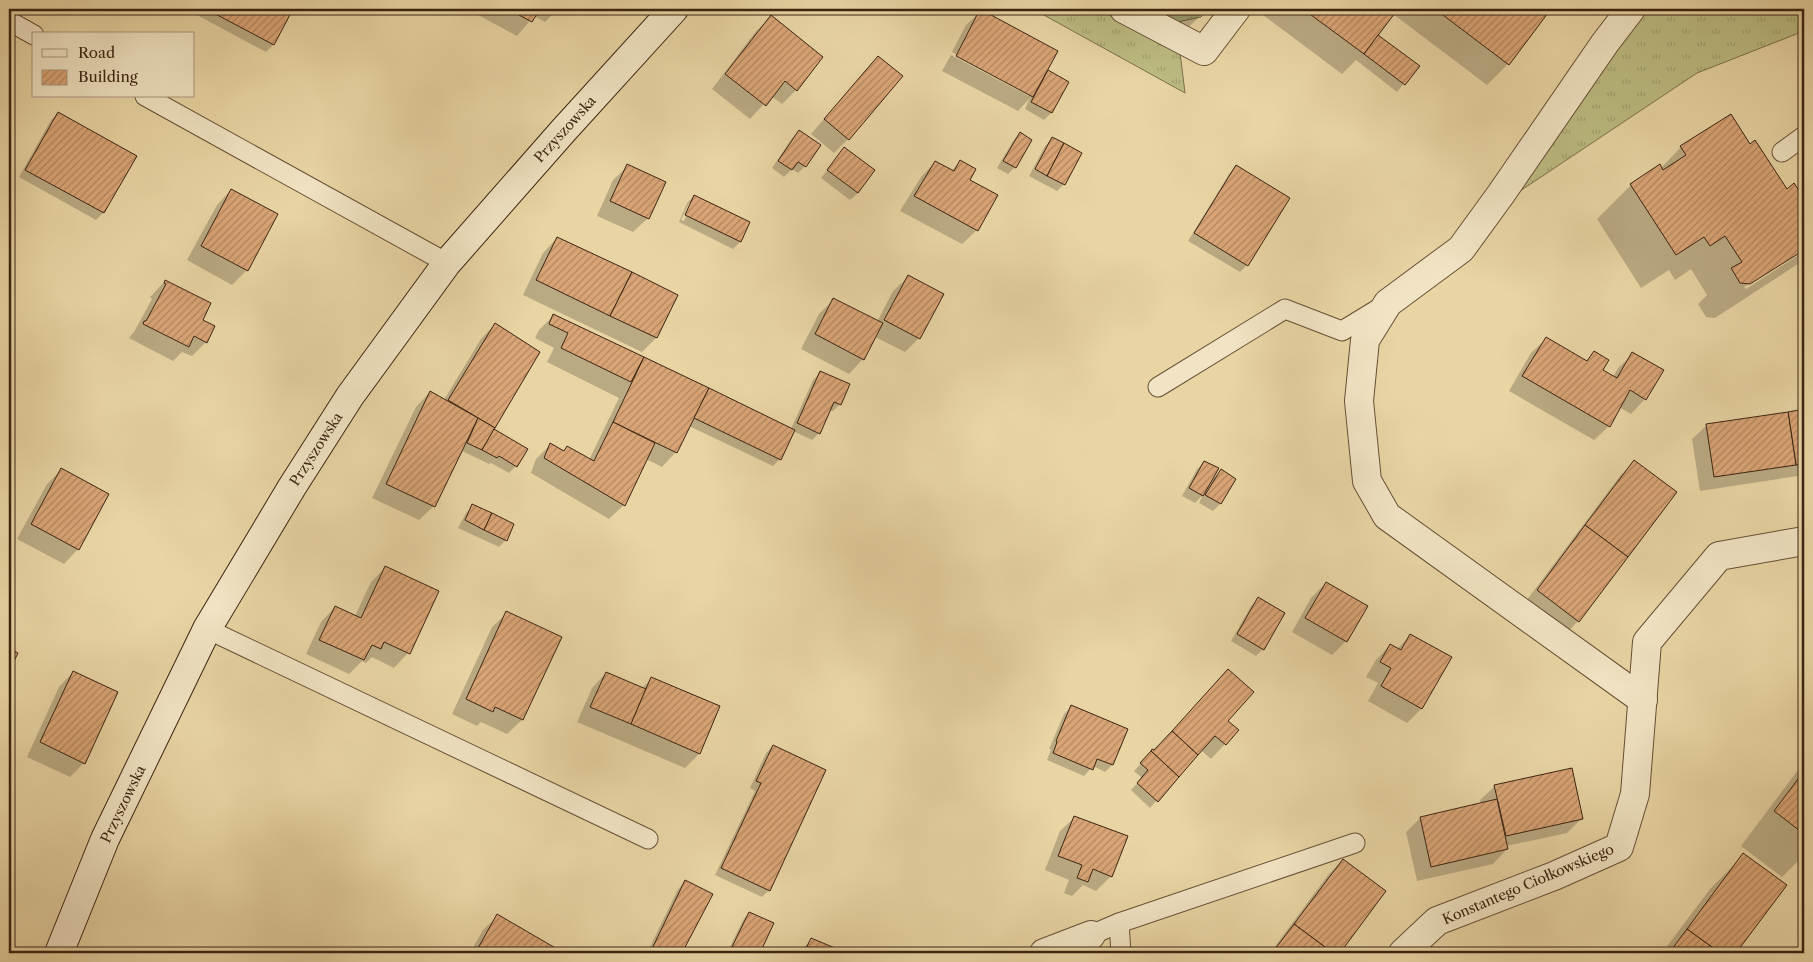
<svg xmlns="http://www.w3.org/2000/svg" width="1813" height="962" font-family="'Libre Caslon Text',serif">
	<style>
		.grass { fill: url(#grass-tufts); stroke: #7c704a }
		.shadow { fill: #0003; fill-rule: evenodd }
		.building { fill: url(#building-hatch); stroke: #3b2412 }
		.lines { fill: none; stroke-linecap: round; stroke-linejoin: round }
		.lane-casing { stroke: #665036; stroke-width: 21 }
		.street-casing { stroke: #665036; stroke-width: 30 }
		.secondary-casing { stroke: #3b2412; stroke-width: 30 }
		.lane { stroke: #f1e4c4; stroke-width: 19 }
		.street { stroke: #f1e4c4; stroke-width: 28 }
		.secondary { stroke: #f1e4c4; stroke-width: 28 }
		.labels { text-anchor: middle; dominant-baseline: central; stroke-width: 5; stroke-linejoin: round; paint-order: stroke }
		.street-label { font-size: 14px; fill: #3b2412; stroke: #f1e4c4 }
	</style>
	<defs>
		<pattern id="grass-tufts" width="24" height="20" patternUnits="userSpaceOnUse" patternTransform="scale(1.25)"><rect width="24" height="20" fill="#bcbc82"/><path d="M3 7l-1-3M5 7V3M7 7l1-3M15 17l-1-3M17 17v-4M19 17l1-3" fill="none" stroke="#a2a16f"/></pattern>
		<pattern id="building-hatch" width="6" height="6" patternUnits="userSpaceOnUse" patternTransform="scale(1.25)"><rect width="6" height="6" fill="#daa576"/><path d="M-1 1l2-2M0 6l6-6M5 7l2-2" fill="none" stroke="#b2865f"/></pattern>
	</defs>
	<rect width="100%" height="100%" fill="#e9d5a4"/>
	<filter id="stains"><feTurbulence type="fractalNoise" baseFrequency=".004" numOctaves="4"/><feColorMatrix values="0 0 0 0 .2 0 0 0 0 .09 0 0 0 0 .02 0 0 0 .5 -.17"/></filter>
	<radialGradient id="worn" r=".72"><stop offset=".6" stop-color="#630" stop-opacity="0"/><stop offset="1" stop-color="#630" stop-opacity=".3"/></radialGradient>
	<g class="grass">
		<path d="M1033 9H1098L1180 52 1185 93Z"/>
		<path d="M1154 9H1208L1201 17 1178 22Z"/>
		<path d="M1648 9H1804V31L1697 73 1508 199 1614 51Z"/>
	</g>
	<g class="shadow">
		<path d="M197 9H292L273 45 266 52 195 14Z"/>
		<path d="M467 9H558L545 22 534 16 517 36Z"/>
		<path d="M1150 9H1207L1183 33Z"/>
		<path d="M1262 9H1550L1508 64 1487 85 1393 14 1374 39 1418 66 1397 92 1356 60 1342 74 1259 12Z"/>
		<path d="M981 11 1043 76 1048 72 1067 82 1051 113 1044 120 1025 109 1030 98 1018 111 942 71 951 55 1029 96V93L952 52 966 25Z"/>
		<path d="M771 17 796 90 782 104 771 96 750 119 712 89 756 31Z"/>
		<path d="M878 57 848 139 834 153 811 134 864 72Z"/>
		<path d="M58 113 135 156 103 213 96 220 19 177 51 120Z"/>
		<path d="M799 131 805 166 798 173 792 169 784 177 772 168 792 138Z"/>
		<path d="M1020 133 1015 167 1008 174 997 168 1013 141Z"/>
		<path d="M1052 139 1064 184 1057 191 1029 176 1045 146Z"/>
		<path d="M1749 146 1786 190 1804 199V260L1715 318 1706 317 1698 304 1707 295 1691 269 1675 280 1669 270 1641 288 1597 219 1631 185 1661 168 1681 147ZM1800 251V254L1746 289 1744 287Z"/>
		<path d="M844 148 858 193 850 200 821 178Z"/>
		<path d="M935 162 951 171 960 162 969 180 977 230 962 244 900 211 921 177Z"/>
		<path d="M628 166 648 218 633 232 597 216 613 180Z"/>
		<path d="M1236 166 1247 265 1240 272 1188 241 1229 174Z"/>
		<path d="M231 190 247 270 232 285 187 260 217 205Z"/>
		<path d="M694 196 748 223 740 242 733 249 679 222 687 203ZM689 203H692L684 221 681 220Z"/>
		<path d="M557 238 677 296 656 338 642 352 523 295 543 253Z"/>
		<path d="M908 277 919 338 905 352 875 337 863 359 849 374 801 349 819 314 833 300 877 322 893 291Z"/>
		<path d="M165 281 201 321 206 342 192 356 182 352 173 361 129 338 134 332 152 299 150 297 151 296Z"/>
		<path d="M553 316 791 429 813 380 820 373 840 404 833 411 829 410 819 433 812 440 793 431 780 459 773 466 689 426 676 452 662 467 646 459 624 505 609 519 531 473 536 459 550 445 563 452 567 447 589 460 619 398 547 362 554 348 535 338 539 330Z"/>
		<path d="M495 324 538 352 492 429 516 466 509 473 491 463 489 464 460 450 434 506 419 520 372 498 416 407 430 392 444 400 481 339Z"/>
		<path d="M1546 339 1585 362 1594 353 1601 371 1613 377 1618 368 1633 354 1645 399 1631 414 1619 407 1609 426 1594 440 1509 391 1531 353Z"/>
		<path d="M1804 410V475L1700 491 1692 439 1707 425Z"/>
		<path d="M1204 462 1212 479 1221 471 1220 504 1213 511 1199 503 1203 495 1195 503 1182 496 1197 469Z"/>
		<path d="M1634 462 1578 621 1564 636 1523 605 1620 476Z"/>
		<path d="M61 470 78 549 64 564 17 539 47 484Z"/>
		<path d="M473 506 506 540 499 547 458 528 466 513Z"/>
		<path d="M386 567 437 592 408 653 394 668 372 657 366 663 362 661 349 674 306 654 321 622 335 607 355 616 371 582Z"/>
		<path d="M1326 583 1346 641 1332 655 1292 632 1311 598Z"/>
		<path d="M1258 599 1263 649 1256 656 1231 641 1251 606Z"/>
		<path d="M507 613 560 637 522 720 507 734 481 722 477 726 452 714 492 627Z"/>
		<path d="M1411 635 1421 709 1407 723 1368 701 1378 683 1366 677 1376 660 1390 645 1397 649Z"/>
		<path d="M73 672 84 763 70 777 27 757 59 687Z"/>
		<path d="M606 673 641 689 652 678 719 707 699 754 685 768 577 722 592 688Z"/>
		<path d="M1071 707 1127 730 1112 765 1105 772 1093 766 1084 776 1047 760 1051 749H1049L1064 714Z"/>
		<path d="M1226 721 1237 730 1225 744 1211 759 1201 750 1150 808 1131 790 1142 778 1134 771 1146 758Z"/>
		<path d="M773 746 769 890 762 897 715 875 755 791 750 788 766 753Z"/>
		<path d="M1804 762V855L1782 877 1741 846Z"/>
		<path d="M1495 786 1582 818 1567 833 1506 846 1507 849 1493 864 1417 881 1406 832 1420 818 1481 804 1480 800Z"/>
		<path d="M1075 817 1111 876 1096 891 1083 885 1072 896 1064 893 1069 880 1045 870 1060 831Z"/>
		<path d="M1744 855 1785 885 1734 953H1662L1710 889Z"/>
		<path d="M1343 860 1384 891 1338 953H1270L1328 875Z"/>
		<path d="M685 882 711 895 681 953H647L678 889Z"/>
		<path d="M750 913 772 924 758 953H727L743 920Z"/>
		<path d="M498 916 562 953H470L483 930Z"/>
		<path d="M811 940 840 952V953H798Z"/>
	</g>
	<g class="building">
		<path d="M206 9H293L274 45Z"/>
		<path d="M508 9H540L532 22Z"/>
		<path d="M980 9 1058 51 1033 97 956 56Z"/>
		<path d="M1303 9H1398L1364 54Z"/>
		<path d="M1435 9H1551L1509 65Z"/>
		<path d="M771 15 823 57 797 91 785 81 766 106 725 74Z"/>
		<path d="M1378 35 1420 66 1405 85 1364 54Z"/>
		<path d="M878 56 903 76 849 140 824 119Z"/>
		<path d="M1048 70 1069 82 1052 113 1031 102Z"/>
		<path d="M58 112 137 156 104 213 25 170Z"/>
		<path d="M1731 114 1750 144 1755 140 1787 189 1794 183 1804 198V250L1750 284 1740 283 1731 268 1742 262 1725 236 1710 246 1704 237 1676 255 1630 184 1660 164 1663 170 1686 155 1680 146Z"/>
		<path d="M799 130 821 145 806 167 798 162 792 170 778 161Z"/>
		<path d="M1020 132 1032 140 1016 168 1003 161Z"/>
		<path d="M1052 137 1064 143 1047 176 1035 169Z"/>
		<path d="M1064 143 1082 153 1065 185 1047 176Z"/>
		<path d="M844 147 875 170 858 193 827 170Z"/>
		<path d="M960 160 976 169 970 180 998 195 978 231 914 196 935 161 954 171Z"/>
		<path d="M627 164 666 182 649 219 610 201Z"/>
		<path d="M1236 165 1290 198 1248 266 1194 233Z"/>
		<path d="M231 189 278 214 248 271 201 246Z"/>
		<path d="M694 195 750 222 741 242 685 215Z"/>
		<path d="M557 237 632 272 610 316 536 280Z"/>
		<path d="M632 272 678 295 657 338 610 316Z"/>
		<path d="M908 275 944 294 920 339 884 320Z"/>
		<path d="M165 280 211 303 203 320 215 326 207 343 194 336 189 347 143 324 144 321H146L166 284 164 283Z"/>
		<path d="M833 298 883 323 864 360 815 334Z"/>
		<path d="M553 314 644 357 631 382 561 348 568 333 549 324Z"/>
		<path d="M495 323 540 352 495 428 448 400Z"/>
		<path d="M1546 337 1587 361 1594 351 1609 360 1603 370 1617 378 1632 352 1664 370 1646 400 1630 390 1610 427 1522 376Z"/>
		<path d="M644 357 709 388 677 453 613 422Z"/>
		<path d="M820 371 850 384 841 405 834 402 820 434 797 423Z"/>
		<path d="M709 388 795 430 781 460 694 418Z"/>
		<path d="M430 391 478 418 435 507 386 484Z"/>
		<path d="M1804 409V464L1796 465 1788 412Z"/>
		<path d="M1788 412 1796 465 1714 477 1706 424Z"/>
		<path d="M478 418 495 428 482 450 467 443Z"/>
		<path d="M613 422 655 443 625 506 544 458 550 443 564 451 567 446 594 461Z"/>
		<path d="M494 429 528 449 517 467 499 456 497 458 482 450Z"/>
		<path d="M1634 460 1677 492 1628 557 1585 525Z"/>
		<path d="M1204 461 1219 468 1203 496 1189 488Z"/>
		<path d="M61 468 109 494 79 550 31 524Z"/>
		<path d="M1221 469 1236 479 1221 504 1205 495Z"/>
		<path d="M472 504 492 513 484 530 465 520Z"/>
		<path d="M492 513 514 524 507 541 484 530Z"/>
		<path d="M1585 525 1628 557 1579 622 1537 590Z"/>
		<path d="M385 566 439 591 410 654 384 642 381 649 372 645 364 660 319 640 335 606 361 618Z"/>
		<path d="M1326 582 1368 606 1347 642 1305 618Z"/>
		<path d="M1258 597 1285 613 1264 650 1237 634Z"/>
		<path d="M506 611 562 637 523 720 495 707 493 712 466 699Z"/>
		<path d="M1410 634 1452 657 1422 709 1381 686 1391 668 1380 662 1390 644 1401 650Z"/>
		<path d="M9 648 18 653 9 671Z"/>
		<path d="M1228 669 1254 692 1228 721 1239 730 1226 745 1215 736 1198 755 1172 731Z"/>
		<path d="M73 671 118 692 85 764 40 742Z"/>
		<path d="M606 672 646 689 631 724 590 707Z"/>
		<path d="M651 677 720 706 700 754 631 724Z"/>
		<path d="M1071 705 1128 729 1113 765 1097 759 1093 770 1053 753 1057 742 1056 741Z"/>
		<path d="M1172 731 1198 755 1179 777 1151 751 1152 749 1154 750Z"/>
		<path d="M773 745 826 770 770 891 721 868 761 783 756 781Z"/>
		<path d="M1151 751 1179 777 1158 802 1137 783 1148 770 1140 763Z"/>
		<path d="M1572 768 1583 819 1506 836 1494 785Z"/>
		<path d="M1804 771V834L1774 811Z"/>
		<path d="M1497 799 1508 849 1431 867 1420 817Z"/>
		<path d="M1074 816 1128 836 1112 877 1093 869 1088 882 1077 878 1082 865 1058 856Z"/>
		<path d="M1743 853 1787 885 1736 953H1720L1687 929Z"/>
		<path d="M1343 859 1386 891 1340 953H1333L1294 924Z"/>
		<path d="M685 880 713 894 682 953H650Z"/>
		<path d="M749 912 774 923 760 953H729Z"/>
		<path d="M497 914 564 953H482L477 950Z"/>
		<path d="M1294 924 1333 953H1272Z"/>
		<path d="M1687 929 1720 953H1669Z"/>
		<path d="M811 938 842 951 841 953H804Z"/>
	</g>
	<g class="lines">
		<defs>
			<g id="lane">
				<path d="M9 21 34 35"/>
				<path d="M145 96 447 263"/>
				<path d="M1782 152 1804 136"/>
				<path d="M1158 387 1285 309 1342 331 1383 306"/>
				<path d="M207 629 648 839"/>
				<path d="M1119 923 1121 953"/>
				<path d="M1091 935 1119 923 1355 843"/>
			</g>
			<g id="street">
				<path d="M1124 9 1204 51 1236 9"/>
				<path d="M1631 9 1605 43 1501 194 1461 249 1388 303 1365 340 1359 401 1367 481 1387 516 1643 700"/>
				<path d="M1044 953 1091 935"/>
				<path d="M1403 953 1437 921 1554 876 1619 847 1635 794 1647 642 1719 556 1804 541"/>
			</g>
			<path id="secondary" d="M59 953 105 839 207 629 292 487 350 396 447 263 563 131 674 9"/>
		</defs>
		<use href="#lane" class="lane-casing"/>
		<use href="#street" class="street-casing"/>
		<use href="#secondary" class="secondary-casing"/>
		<use href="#lane" class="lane"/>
		<use href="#street" class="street"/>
		<use href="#secondary" class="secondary"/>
	</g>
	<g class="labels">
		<g class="street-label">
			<text transform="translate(565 129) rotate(-48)">Przyszowska</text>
			<text transform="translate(316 449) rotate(-57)">Przyszowska</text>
			<text transform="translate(123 804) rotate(-64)">Przyszowska</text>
			<text transform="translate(1528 884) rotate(-23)">Konstantego Ciołkowskiego</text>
		</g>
	</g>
	<rect width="1813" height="962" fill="none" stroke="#e9d5a4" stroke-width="30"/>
	<rect x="10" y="10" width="1793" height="942" fill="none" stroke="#3b2412" stroke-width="2.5"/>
	<rect x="15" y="15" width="1783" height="932" fill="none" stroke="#3b2412"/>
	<rect x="32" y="32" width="162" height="65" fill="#f1e4c4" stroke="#a8977d"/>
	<rect x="42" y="49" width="25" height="8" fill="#f1e4c4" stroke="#a8977d"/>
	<text x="78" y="58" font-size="15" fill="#3b2412">Road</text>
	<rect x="42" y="70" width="25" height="15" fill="url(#building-hatch)" stroke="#a8977d"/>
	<text x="78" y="82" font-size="15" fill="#3b2412">Building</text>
	<rect width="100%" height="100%" filter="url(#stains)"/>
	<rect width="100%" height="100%" fill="url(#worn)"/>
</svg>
